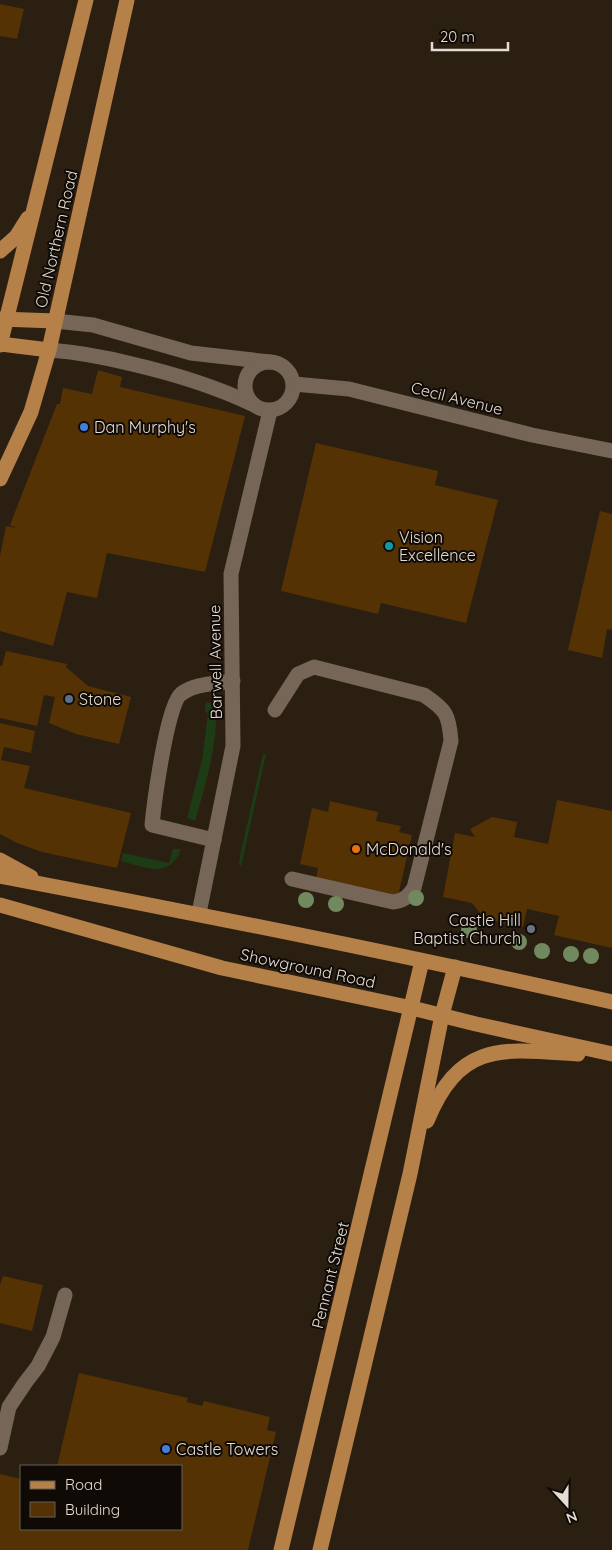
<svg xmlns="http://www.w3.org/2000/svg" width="612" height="1550" font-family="Quicksand,sans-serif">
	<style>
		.green { fill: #1d3c15 }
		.building { fill: #543204 }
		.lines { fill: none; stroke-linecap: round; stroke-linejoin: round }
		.minor { stroke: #756657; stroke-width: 15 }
		.major { stroke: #b68049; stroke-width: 15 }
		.tree { fill: #71895f }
		.shop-dot { fill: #3f7fe0; stroke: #0f0a05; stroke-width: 2 }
		.culture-dot { fill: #0f9aa8; stroke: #0f0a05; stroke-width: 2 }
		.service-dot { fill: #5c6f8a; stroke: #0f0a05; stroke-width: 2 }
		.food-dot { fill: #e8710a; stroke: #0f0a05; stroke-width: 2 }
		.worship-dot { fill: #6b7280; stroke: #0f0a05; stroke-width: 2 }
		.labels { text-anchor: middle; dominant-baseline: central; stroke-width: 4; stroke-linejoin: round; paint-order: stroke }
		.street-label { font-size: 16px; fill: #e5dcd4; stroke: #0f0a05 }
		.poi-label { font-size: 16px; fill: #e5dcd4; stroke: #0f0a05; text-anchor: start }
	</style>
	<rect width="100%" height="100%" fill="#2b1f12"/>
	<g class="green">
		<path d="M206 702 216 705C218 744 206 783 195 821L187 818 202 760 208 713 205 712Z"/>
		<path d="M263 754H266L241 867 239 864 240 856Z"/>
		<path d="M173 849H181C170 880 144 867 121 861L123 853 169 863Z"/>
	</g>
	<g class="building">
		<path d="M0 4 24 9 17 39 0 36Z"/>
		<path d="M98 370 122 377 120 387 245 416 205 572 107 553 97 598 67 592 53 646 0 631V556L6 526 17 528 10 525 57 404H60L63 388 92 394Z"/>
		<path d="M316 443 438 471 435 485 498 500 466 623 381 603 378 614 281 591Z"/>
		<path d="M600 511 612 514V630L607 629 602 658 568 650Z"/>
		<path d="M6 651 67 664 66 667 88 686 131 697 119 744 76 734 49 723 55 697 44 695 37 726 0 718V666H2Z"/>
		<path d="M0 723 35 731 31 753 4 747 1 760 30 766 24 788 131 813 117 868 42 852 17 843 0 834Z"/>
		<path d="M557 800 612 811V948L554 935 559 916 527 909 523 927 485 919 472 903 443 897 455 833 475 837 470 829 492 817 517 822 514 837 548 844Z"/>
		<path d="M330 801 378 812 376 821 401 826 399 832 412 835 398 896 316 878 318 868 300 864 312 808 328 812Z"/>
		<path d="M3 1276 43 1285 32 1331 0 1323V1285Z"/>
		<path d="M79 1373 188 1398 187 1402 202 1406 204 1401 270 1417 267 1430 276 1432 248 1550H0V1474L21 1479V1529H181V1466H57Z"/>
	</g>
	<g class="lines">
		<g class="minor">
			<path d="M55 321 93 325 191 353 270 362"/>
			<path d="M49 350C77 352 104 357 132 364 175 374 212 385 252 404"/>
			<circle cx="269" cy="386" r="24"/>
			<path d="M294 384 349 389 532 435 612 451"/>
			<path d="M275 710 298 674 314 667 424 695C446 710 449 714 451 741L414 888C408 897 403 901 393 902L292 879"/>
			<path d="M214 840 152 825C154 804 167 704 181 694 195 683 216 684 233 681"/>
			<path d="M199 913 233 746 231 574 270 411"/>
			<path d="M0 1448 9 1407 25 1383 38 1366 53 1337 65 1295"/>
		</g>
		<g class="major">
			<path d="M0 251 16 237 28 218"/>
			<path d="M0 319 55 321"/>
			<path d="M0 344 49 350"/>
			<path d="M0 345 86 0"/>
			<path d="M0 479 31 412 49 350 127 0"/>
			<path d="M0 860 31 877"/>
			<path d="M0 876C205 915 409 956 612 1002"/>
			<path d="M0 905 222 968 412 1008 476 1024 612 1054"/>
			<path d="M427 1121C460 1040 504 1049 578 1054"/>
			<path d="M281 1550 422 961"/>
			<path d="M320 1550 410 1174 442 1015 455 967"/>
		</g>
	</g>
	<g class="tree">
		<circle cx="416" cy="898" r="8"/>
		<circle cx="306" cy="900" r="8"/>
		<circle cx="336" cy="904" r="8"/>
		<circle cx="469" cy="930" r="8"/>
		<circle cx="519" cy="942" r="8"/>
		<circle cx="542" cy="951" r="8"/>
		<circle cx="571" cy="954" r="8"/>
		<circle cx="591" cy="956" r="8"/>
	</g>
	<g class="shop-dot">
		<circle cx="84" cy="427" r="5"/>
		<circle cx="166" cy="1449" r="5"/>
	</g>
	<circle class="culture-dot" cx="389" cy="546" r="5"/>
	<circle class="service-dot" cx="69" cy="699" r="5"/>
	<circle class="food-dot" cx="356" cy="849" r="5"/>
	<circle class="worship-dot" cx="531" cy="929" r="5"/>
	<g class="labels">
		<g class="street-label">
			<text transform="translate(56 239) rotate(-77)">Old Northern Road</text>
			<text transform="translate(457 398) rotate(14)">Cecil Avenue</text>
			<text transform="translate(215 662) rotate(-91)">Barwell Avenue</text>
			<text transform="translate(308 968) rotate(12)">Showground Road</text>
			<text transform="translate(330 1275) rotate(-76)">Pennant Street</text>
		</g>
		<g class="poi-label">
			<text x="94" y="427">Dan Murphy's</text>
			<text x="399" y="537">Vision<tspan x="399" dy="18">Excellence</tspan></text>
			<text x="79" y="699">Stone</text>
			<text x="366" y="849">McDonald's</text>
			<text x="521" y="920" text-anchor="end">Castle Hill<tspan x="521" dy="18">Baptist Church</tspan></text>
			<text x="176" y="1449">Castle Towers</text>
		</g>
	</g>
	<rect x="20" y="1465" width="162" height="65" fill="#0f0a05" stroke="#655e58"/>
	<rect x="30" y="1481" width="25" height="8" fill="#b68049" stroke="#655e58"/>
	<text x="65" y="1490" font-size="15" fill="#e5dcd4">Road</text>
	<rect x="30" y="1502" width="25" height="15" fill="#543204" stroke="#655e58"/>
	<text x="65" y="1515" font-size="15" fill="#e5dcd4">Building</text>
	<g transform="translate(567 1505) rotate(159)" stroke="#0f0a05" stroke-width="4" paint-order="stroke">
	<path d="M0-4L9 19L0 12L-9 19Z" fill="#e5dcd4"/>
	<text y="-8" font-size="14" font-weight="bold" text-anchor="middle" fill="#e5dcd4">N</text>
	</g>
	<path d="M432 42v8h76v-8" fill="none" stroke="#e5dcd4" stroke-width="2.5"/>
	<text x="440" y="42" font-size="15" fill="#e5dcd4" stroke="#0f0a05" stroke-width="4" paint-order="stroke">20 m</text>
</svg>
